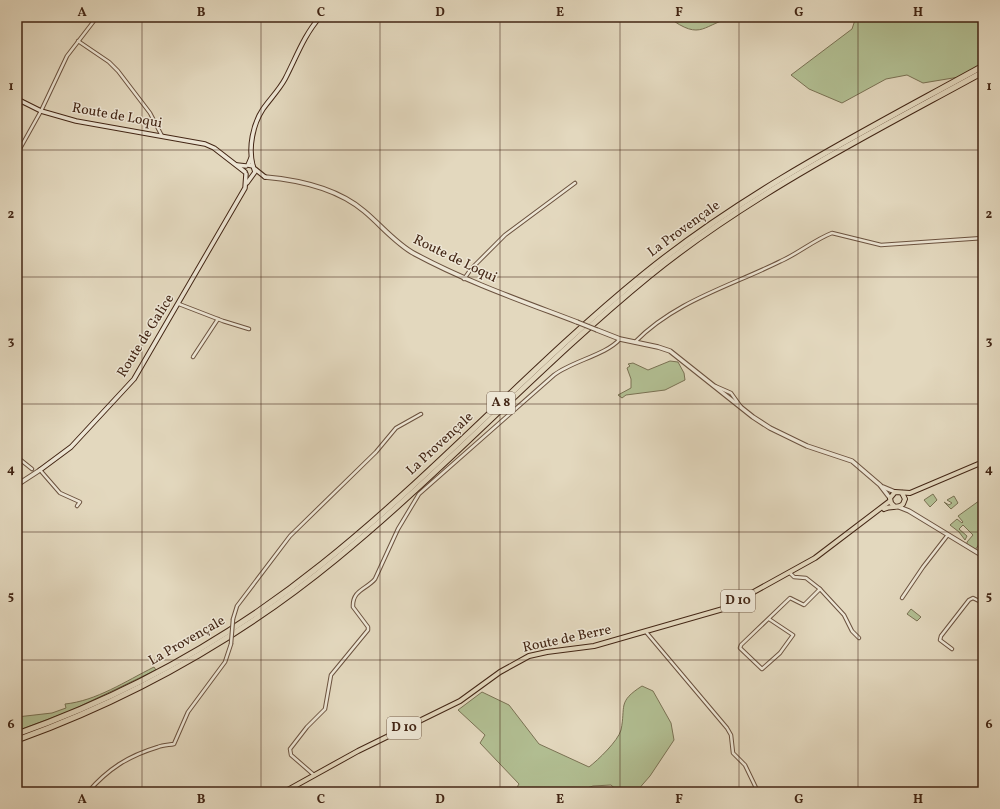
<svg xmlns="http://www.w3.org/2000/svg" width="1000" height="809" font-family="Vollkorn,serif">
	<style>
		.green { fill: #b2bf93; stroke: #7a7254 }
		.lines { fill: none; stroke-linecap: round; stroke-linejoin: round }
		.minor-casing { stroke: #6b523f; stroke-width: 4.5 }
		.tertiary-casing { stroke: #6b523f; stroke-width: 5.5 }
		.secondary-casing { stroke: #432615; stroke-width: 5.5 }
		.primary-casing { stroke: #432615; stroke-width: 6 }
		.motorway-casing { stroke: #432615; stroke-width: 7 }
		.minor { stroke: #ede6d5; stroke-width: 2.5 }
		.tertiary { stroke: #ede6d5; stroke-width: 3.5 }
		.secondary { stroke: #ede6d5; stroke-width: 3.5 }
		.primary { stroke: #e3d8be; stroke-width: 4 }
		.motorway { stroke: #e3d8be; stroke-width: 5 }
		.minor-bridge-casing { stroke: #6b523f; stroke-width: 4.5; stroke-linecap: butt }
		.tertiary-bridge-casing { stroke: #6b523f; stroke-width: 5.5; stroke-linecap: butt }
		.minor-bridge { stroke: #ede6d5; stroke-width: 2.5 }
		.tertiary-bridge { stroke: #ede6d5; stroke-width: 3.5 }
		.grid { fill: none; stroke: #432615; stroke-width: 1; stroke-opacity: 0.55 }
		.labels { text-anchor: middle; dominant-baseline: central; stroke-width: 3; stroke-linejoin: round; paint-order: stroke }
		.shield { fill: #ede6d5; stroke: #76604f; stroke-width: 1 }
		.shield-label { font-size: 13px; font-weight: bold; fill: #432615 }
		.street-label { font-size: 14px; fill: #432615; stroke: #ede6d5 }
		.neatline { fill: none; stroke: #432615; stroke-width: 1.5 }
		.grid-label { font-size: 13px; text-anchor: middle; font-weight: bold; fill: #432615 }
	</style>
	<rect width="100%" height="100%" fill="#e3d8be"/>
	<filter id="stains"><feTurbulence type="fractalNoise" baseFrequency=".005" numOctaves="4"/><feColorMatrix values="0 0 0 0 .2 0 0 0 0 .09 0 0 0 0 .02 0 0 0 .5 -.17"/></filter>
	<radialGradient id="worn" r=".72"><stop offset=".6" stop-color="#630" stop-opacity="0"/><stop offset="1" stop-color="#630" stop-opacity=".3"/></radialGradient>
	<g class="green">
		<path d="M668 17H736C702 23 703 43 668 17Z"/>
		<path d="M856 17H983V63L959 77 923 83 907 75 886 79 842 103 809 89 791 75 852 29Z"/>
		<path d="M670 361 678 362 684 373 685 380 665 390 626 395 622 398 618 395 631 388V379L627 368 630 366 628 364 633 363 648 370Z"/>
		<path d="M933 494 937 500 930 507 924 500Z"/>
		<path d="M954 496 958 503 951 509 944 502 949 505 952 503 947 500Z"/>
		<path d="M983 498V539L975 550 967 545V542L973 535 963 525 959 529 967 536 965 540 959 532 950 525 957 519 962 523 963 522 958 516Z"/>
		<path d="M911 609 921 617 917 621 907 614Z"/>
		<path d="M154 667 156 670 70 711 17 731V717L52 713 66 708 65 704C96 701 126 681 154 667Z"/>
		<path d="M642 686 653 691 671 723 674 740 650 776 636 792H619L611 785 593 786 575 792H514L519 784 480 743 485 735 458 710 482 692 509 705 539 744 589 767C598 760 618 741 621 730 626 706 617 702 642 686Z"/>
	</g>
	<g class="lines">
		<defs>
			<g id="minor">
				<path d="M78 41 109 62 118 71 150 113 162 136"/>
				<path d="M17 154 41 111 67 56 97 17"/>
				<path d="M464 279 471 269 505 235 575 183"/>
				<path d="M179 304 223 321 249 329"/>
				<path d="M635 342C675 301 731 286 781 261 799 253 814 240 832 233L881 245 983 238"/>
				<path d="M193 357 218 319"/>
				<path d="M715 386 731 393 741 407"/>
				<path d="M17 457 32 469"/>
				<path d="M40 470 60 493 80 502 77 506"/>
				<path d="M790 573 794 577 806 578 820 589 844 615 852 631 859 638"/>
				<path d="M902 598 923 567 947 536"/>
				<path d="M233 619 237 606 290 536 376 452 396 428 421 414"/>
				<path d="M769 619 793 635 780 653 762 669 740 648 741 645 790 598 804 605 820 589"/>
				<path d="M646 632 727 728 731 735 733 753 745 765 758 792"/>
				<path d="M981 644 983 641"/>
				<path d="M952 649 940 640 941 636 969 600 973 598 983 603"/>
				<path d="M983 728 981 731 983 735"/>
				<path d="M314 775 291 755 290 749 307 727 325 709 331 675 368 630V627L353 607C352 590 367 589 375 579L398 529 419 494 554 375C572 361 606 355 620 339"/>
				<path d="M88 792C108 769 128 756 158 747 163 745 169 745 174 744L188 712 225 662 231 644"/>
			</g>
			<g id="tertiary">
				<path d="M265 177C299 180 338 189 364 211 381 225 396 244 415 254 467 282 522 301 577 322"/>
				<path d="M597 330 620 339 658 347 670 351 753 417 770 428 807 446 852 461 880 485 890 498"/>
				<path d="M20 483 40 470"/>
				<path d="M883 487 895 492"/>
				<path d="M899 507 909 511 983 556"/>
			</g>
			<g id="secondary">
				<path d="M17 99 41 111 76 121 205 144 214 148 245 172"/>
				<path d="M237 165 246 166"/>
				<path d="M253 166C248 148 253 124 263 109 270 99 279 90 285 79 296 58 304 35 320 17"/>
				<path d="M255 169 265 177"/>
				<path d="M247 183 255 172 253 166 248 165 251 158"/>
				<path d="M40 470 71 447 134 379 245 188 246 174"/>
				<path d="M17 485 20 483"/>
			</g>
			<g id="primary">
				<path d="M894 506 891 503 890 498 895 492 910 493 983 462"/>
				<path d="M884 509C891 505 898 509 903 504L905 499 902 493"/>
				<path d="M284 792 358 751 460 701 500 672 529 656 547 652 594 646 723 609 815 558 890 501"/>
			</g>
			<g id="motorway">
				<path d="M17 734C128 695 230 638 322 564 435 474 532 365 644 274 747 190 867 130 983 66"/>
				<path d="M17 740C133 698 241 637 336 559 445 470 540 365 649 276 750 194 868 135 983 72"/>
			</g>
		</defs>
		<use href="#minor" class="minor-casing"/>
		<use href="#tertiary" class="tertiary-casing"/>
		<use href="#secondary" class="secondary-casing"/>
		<use href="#primary" class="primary-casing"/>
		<use href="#motorway" class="motorway-casing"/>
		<use href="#minor" class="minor"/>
		<use href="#tertiary" class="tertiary"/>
		<use href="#secondary" class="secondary"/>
		<use href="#primary" class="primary"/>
		<use href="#motorway" class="motorway"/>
		<defs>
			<path id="minor-bridge" d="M231 644 233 619"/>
			<path id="tertiary-bridge" d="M577 322 597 330"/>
		</defs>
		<use href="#minor-bridge" class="minor-bridge-casing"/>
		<use href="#tertiary-bridge" class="tertiary-bridge-casing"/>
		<use href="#minor-bridge" class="minor-bridge"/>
		<use href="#tertiary-bridge" class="tertiary-bridge"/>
	</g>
	<path class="grid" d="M142 17V792M261 17V792M380 17V792M500 17V792M620 17V792M739 17V792M858 17V792M17 150H983M17 277H983M17 404H983M17 532H983M17 660H983"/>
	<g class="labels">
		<g class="shield">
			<rect x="487" y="392" width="28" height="22" rx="3"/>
			<rect x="721" y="590" width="34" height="22" rx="3"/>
			<rect x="387" y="717" width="34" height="22" rx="3"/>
		</g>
		<g class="shield-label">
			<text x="501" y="403">A 8</text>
			<text x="738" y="601">D 10</text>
			<text x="404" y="728">D 10</text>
		</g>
		<g class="street-label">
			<text transform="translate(117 116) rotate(10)">Route de Loqui</text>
			<text transform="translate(684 229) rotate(-36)">La Provençale</text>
			<text transform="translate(455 259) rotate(26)">Route de Loqui</text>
			<text transform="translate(146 336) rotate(-58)">Route de Galice</text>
			<text transform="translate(440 444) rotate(-43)">La Provençale</text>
			<text transform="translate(567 639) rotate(-12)">Route de Berre</text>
			<text transform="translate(187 641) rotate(-30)">La Provençale</text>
		</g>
	</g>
	<rect width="1000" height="809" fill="none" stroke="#e3d8be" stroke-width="44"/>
	<rect x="22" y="22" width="956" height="765" class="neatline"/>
	<g class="grid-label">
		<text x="82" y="16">A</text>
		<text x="201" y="16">B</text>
		<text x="321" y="16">C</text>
		<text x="440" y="16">D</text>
		<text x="560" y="16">E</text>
		<text x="679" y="16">F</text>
		<text x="799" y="16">G</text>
		<text x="918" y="16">H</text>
		<text x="11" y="90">1</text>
		<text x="989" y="90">1</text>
		<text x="11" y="218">2</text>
		<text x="989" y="218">2</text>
		<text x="11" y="345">3</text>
		<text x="989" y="345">3</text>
		<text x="11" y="473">4</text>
		<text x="989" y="473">4</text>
		<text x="11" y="600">5</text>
		<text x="989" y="600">5</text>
		<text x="11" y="728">6</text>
		<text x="989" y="728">6</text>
		<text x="82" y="803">A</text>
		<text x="201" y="803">B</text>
		<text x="321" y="803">C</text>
		<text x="440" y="803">D</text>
		<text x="560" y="803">E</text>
		<text x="679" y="803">F</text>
		<text x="799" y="803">G</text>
		<text x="918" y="803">H</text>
	</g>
	<rect width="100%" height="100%" filter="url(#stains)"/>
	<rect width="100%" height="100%" fill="url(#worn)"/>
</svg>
